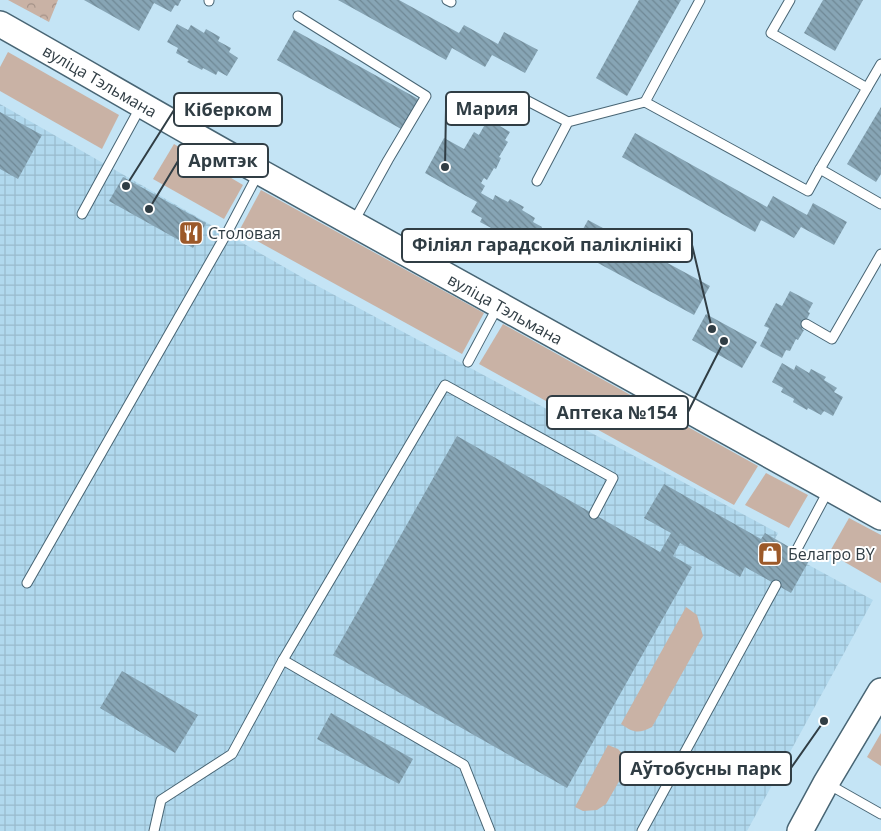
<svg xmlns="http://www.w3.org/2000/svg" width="881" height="831" font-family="'Open Sans',sans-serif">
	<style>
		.industrial { fill: url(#industrial-grid) }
		.grass { fill: #c9b2a5 }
		.park { fill: url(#park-crowns) }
		.building { fill: url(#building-back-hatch) }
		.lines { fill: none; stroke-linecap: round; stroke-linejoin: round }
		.lane-casing { stroke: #486574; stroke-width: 11 }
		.secondary-casing { stroke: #486574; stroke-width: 28 }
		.lane { stroke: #fff; stroke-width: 9 }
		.secondary { stroke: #fff; stroke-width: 25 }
		.labels { text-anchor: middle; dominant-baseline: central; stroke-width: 4; stroke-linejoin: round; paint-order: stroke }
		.street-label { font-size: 16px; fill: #303d44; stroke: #fff }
		.poi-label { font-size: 16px; fill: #303d44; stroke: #fff; text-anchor: start }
		.leader { fill: none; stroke: #303d44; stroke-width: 2 }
		.callout-dot { fill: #303d44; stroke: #fff; stroke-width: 2 }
		.callout { fill: #fff; stroke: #303d44; stroke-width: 2 }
		.callout-label { font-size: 18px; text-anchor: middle; font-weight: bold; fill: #303d44 }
	</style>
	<defs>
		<pattern id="industrial-grid" width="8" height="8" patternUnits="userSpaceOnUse" patternTransform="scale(1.25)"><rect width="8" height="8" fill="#b1d9ee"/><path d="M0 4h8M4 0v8" fill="none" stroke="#99bbcd"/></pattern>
		<pattern id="park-crowns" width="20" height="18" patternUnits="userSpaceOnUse" patternTransform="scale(1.25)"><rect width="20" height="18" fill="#c9b2a5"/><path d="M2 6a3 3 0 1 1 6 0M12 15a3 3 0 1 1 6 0" fill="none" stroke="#a49288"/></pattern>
		<pattern id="building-back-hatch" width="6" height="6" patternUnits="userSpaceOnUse" patternTransform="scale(1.25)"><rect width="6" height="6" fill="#87a5b5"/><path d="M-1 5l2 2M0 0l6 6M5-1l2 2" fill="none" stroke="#6f8895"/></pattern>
	</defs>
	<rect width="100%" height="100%" fill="#c4e4f5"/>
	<path class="industrial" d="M0 104 312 283 778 533 772 545 873 600 747 831H0Z"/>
	<g class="grass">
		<path d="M8 52 119 115 102 149 0 91V67Z"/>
		<path d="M174 144 243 185 224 219 153 179Z"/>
		<path d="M261 190 484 313 462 354 239 231Z"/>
		<path d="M503 324 758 466 734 505 479 364Z"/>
		<path d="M766 473 808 495 789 528 745 505Z"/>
		<path d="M849 518 881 535V583L829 553Z"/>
		<path d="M686 607 697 615 703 636 652 727C638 734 634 733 621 724Z"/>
		<path d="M881 733V766L867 757Z"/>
		<path d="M608 745 618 749 625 757V771L606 804 597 810 583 811 575 807Z"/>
	</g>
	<path class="park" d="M8 0H58L49 22Z"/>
	<g class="building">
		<path d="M84 0H181L178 6 175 5 171 12 154 3 139 31Z"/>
		<path d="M338 0H399L459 33 464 25 498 44 504 32 538 50 525 73 492 55 485 67 452 48 446 60Z"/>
		<path d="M639 0H681L627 96 596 78Z"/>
		<path d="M823 0H863L835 51 804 33Z"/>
		<path d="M177 24 188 30 191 25 204 33 206 29 220 37 218 41 231 48 229 52 238 58 227 76 218 71 216 75 203 68 202 70 187 62 189 60 176 53 178 48 167 42Z"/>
		<path d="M294 30 420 100 403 130 277 60Z"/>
		<path d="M881 107V174L876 182 847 164Z"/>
		<path d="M0 112 42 135 18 179 0 169Z"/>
		<path d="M488 119 510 132 505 140 508 142 499 157 501 158 496 169 494 168 487 180 484 178 481 183 485 186 481 193 493 200 495 195 508 202 510 199 524 207 522 210 535 218 533 222 542 227 532 246 523 240 520 245 507 237 506 240 492 232 493 229 480 222 482 218 471 212 477 202 425 173 444 138 464 149 474 132 479 135Z"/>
		<path d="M635 133 767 207 773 196 807 215 813 203 847 222 834 245 801 227 794 238 761 220 755 232 622 157Z"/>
		<path d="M123 177 206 223 193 248 109 201Z"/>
		<path d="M588 220 710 286 694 315 572 249Z"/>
		<path d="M790 291 813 303 808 312 810 313 802 329 804 330 798 340 796 339 790 351 786 350 782 358 760 346 769 328 764 326 776 303 782 306Z"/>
		<path d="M706 314 757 342 742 368 692 340Z"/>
		<path d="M782 363 794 370 796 365 809 373 811 369 826 377 824 380 837 388 834 392 843 397 833 416 824 411 821 415 808 408 807 410 793 402 794 399 781 392 783 388 772 382Z"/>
		<path d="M457 436 660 552 671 533 644 518 664 484 761 539 765 533 810 559 791 593 745 567 740 577 680 543 673 556 692 567 567 788 333 655Z"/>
		<path d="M122 671 198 715 175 753 100 708Z"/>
		<path d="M331 713 413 759 399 784 317 739Z"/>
	</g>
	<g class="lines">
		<defs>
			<g id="lane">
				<path d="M447 0 451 2"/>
				<path d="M700 0 645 102 808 191 820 169"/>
				<path d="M790 0 771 33 867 88 820 169 881 204"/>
				<path d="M209 1V0"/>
				<path d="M298 16 426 96 388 160 353 223"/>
				<path d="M867 88 881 64"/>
				<path d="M522 98 568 122"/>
				<path d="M537 181 568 122 645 102"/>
				<path d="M82 214 141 106"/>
				<path d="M806 324 832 339 881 254"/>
				<path d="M468 362 498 306"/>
				<path d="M796 551 828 491"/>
				<path d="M27 583 228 231 258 174"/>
				<path d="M283 660 445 385 613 478 594 514"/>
				<path d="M828 784 881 814"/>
				<path d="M154 831 161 800 232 754 283 660 464 765 490 831"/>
				<path d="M642 831 776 585"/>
			</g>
			<g id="secondary">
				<path id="s1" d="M0 24C87 73 173 124 260 172 467 288 674 403 881 517"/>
				<path d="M800 831 826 783 881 691"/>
			</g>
		</defs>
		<use href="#lane" class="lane-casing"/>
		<use href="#secondary" class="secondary-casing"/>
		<use href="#lane" class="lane"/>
		<use href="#secondary" class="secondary"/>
	</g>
	<defs>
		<symbol id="restaurant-square" viewBox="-11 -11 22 22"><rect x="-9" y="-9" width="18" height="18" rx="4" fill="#9c5929" stroke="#fff"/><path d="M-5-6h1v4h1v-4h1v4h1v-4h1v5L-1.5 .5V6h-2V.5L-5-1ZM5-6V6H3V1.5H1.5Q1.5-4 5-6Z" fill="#fff"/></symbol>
		<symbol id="shop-square" viewBox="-11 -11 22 22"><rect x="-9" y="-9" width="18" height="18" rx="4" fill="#9c5929" stroke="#fff"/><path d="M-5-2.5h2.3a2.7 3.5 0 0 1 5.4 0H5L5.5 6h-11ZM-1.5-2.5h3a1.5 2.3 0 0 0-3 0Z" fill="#fff"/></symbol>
	</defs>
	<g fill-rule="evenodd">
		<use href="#restaurant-square" x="177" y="219" width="28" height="28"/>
		<use href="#shop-square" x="756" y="540" width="28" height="28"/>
	</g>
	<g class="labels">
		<g class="street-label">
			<text stroke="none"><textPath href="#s1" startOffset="115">вуліца Тэльмана</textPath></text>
			<text stroke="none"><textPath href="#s1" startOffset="580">вуліца Тэльмана</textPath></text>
		</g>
		<g class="poi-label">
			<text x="208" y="233">Столовая</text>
			<text x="788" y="554">Белагро BY</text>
		</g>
	</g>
	<path class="leader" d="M445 167L446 109M126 186L174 110M149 209L178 161M712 329L692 245M724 341L688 412M824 721L791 768"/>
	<g class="callout-dot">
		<circle cx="445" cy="167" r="5"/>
		<circle cx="126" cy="186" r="5"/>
		<circle cx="149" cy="209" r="5"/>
		<circle cx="712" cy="329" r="5"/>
		<circle cx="724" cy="341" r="5"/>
		<circle cx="824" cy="721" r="5"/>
	</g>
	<g class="callout">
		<rect x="446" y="92" width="83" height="33" rx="5"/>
		<rect x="174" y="93" width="108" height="33" rx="5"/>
		<rect x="178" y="144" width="90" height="33" rx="5"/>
		<rect x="402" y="229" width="290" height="33" rx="5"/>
		<rect x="547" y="396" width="141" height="33" rx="5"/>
		<rect x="620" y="752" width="171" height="33" rx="5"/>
	</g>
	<g class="callout-label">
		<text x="487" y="115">Мария</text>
		<text x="228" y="116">Кіберком</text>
		<text x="223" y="167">Армтэк</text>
		<text x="547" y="251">Філіял гарадской паліклінікі</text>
		<text x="617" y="419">Аптека №154</text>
		<text x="706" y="775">Аўтобусны парк</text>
	</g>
</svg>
